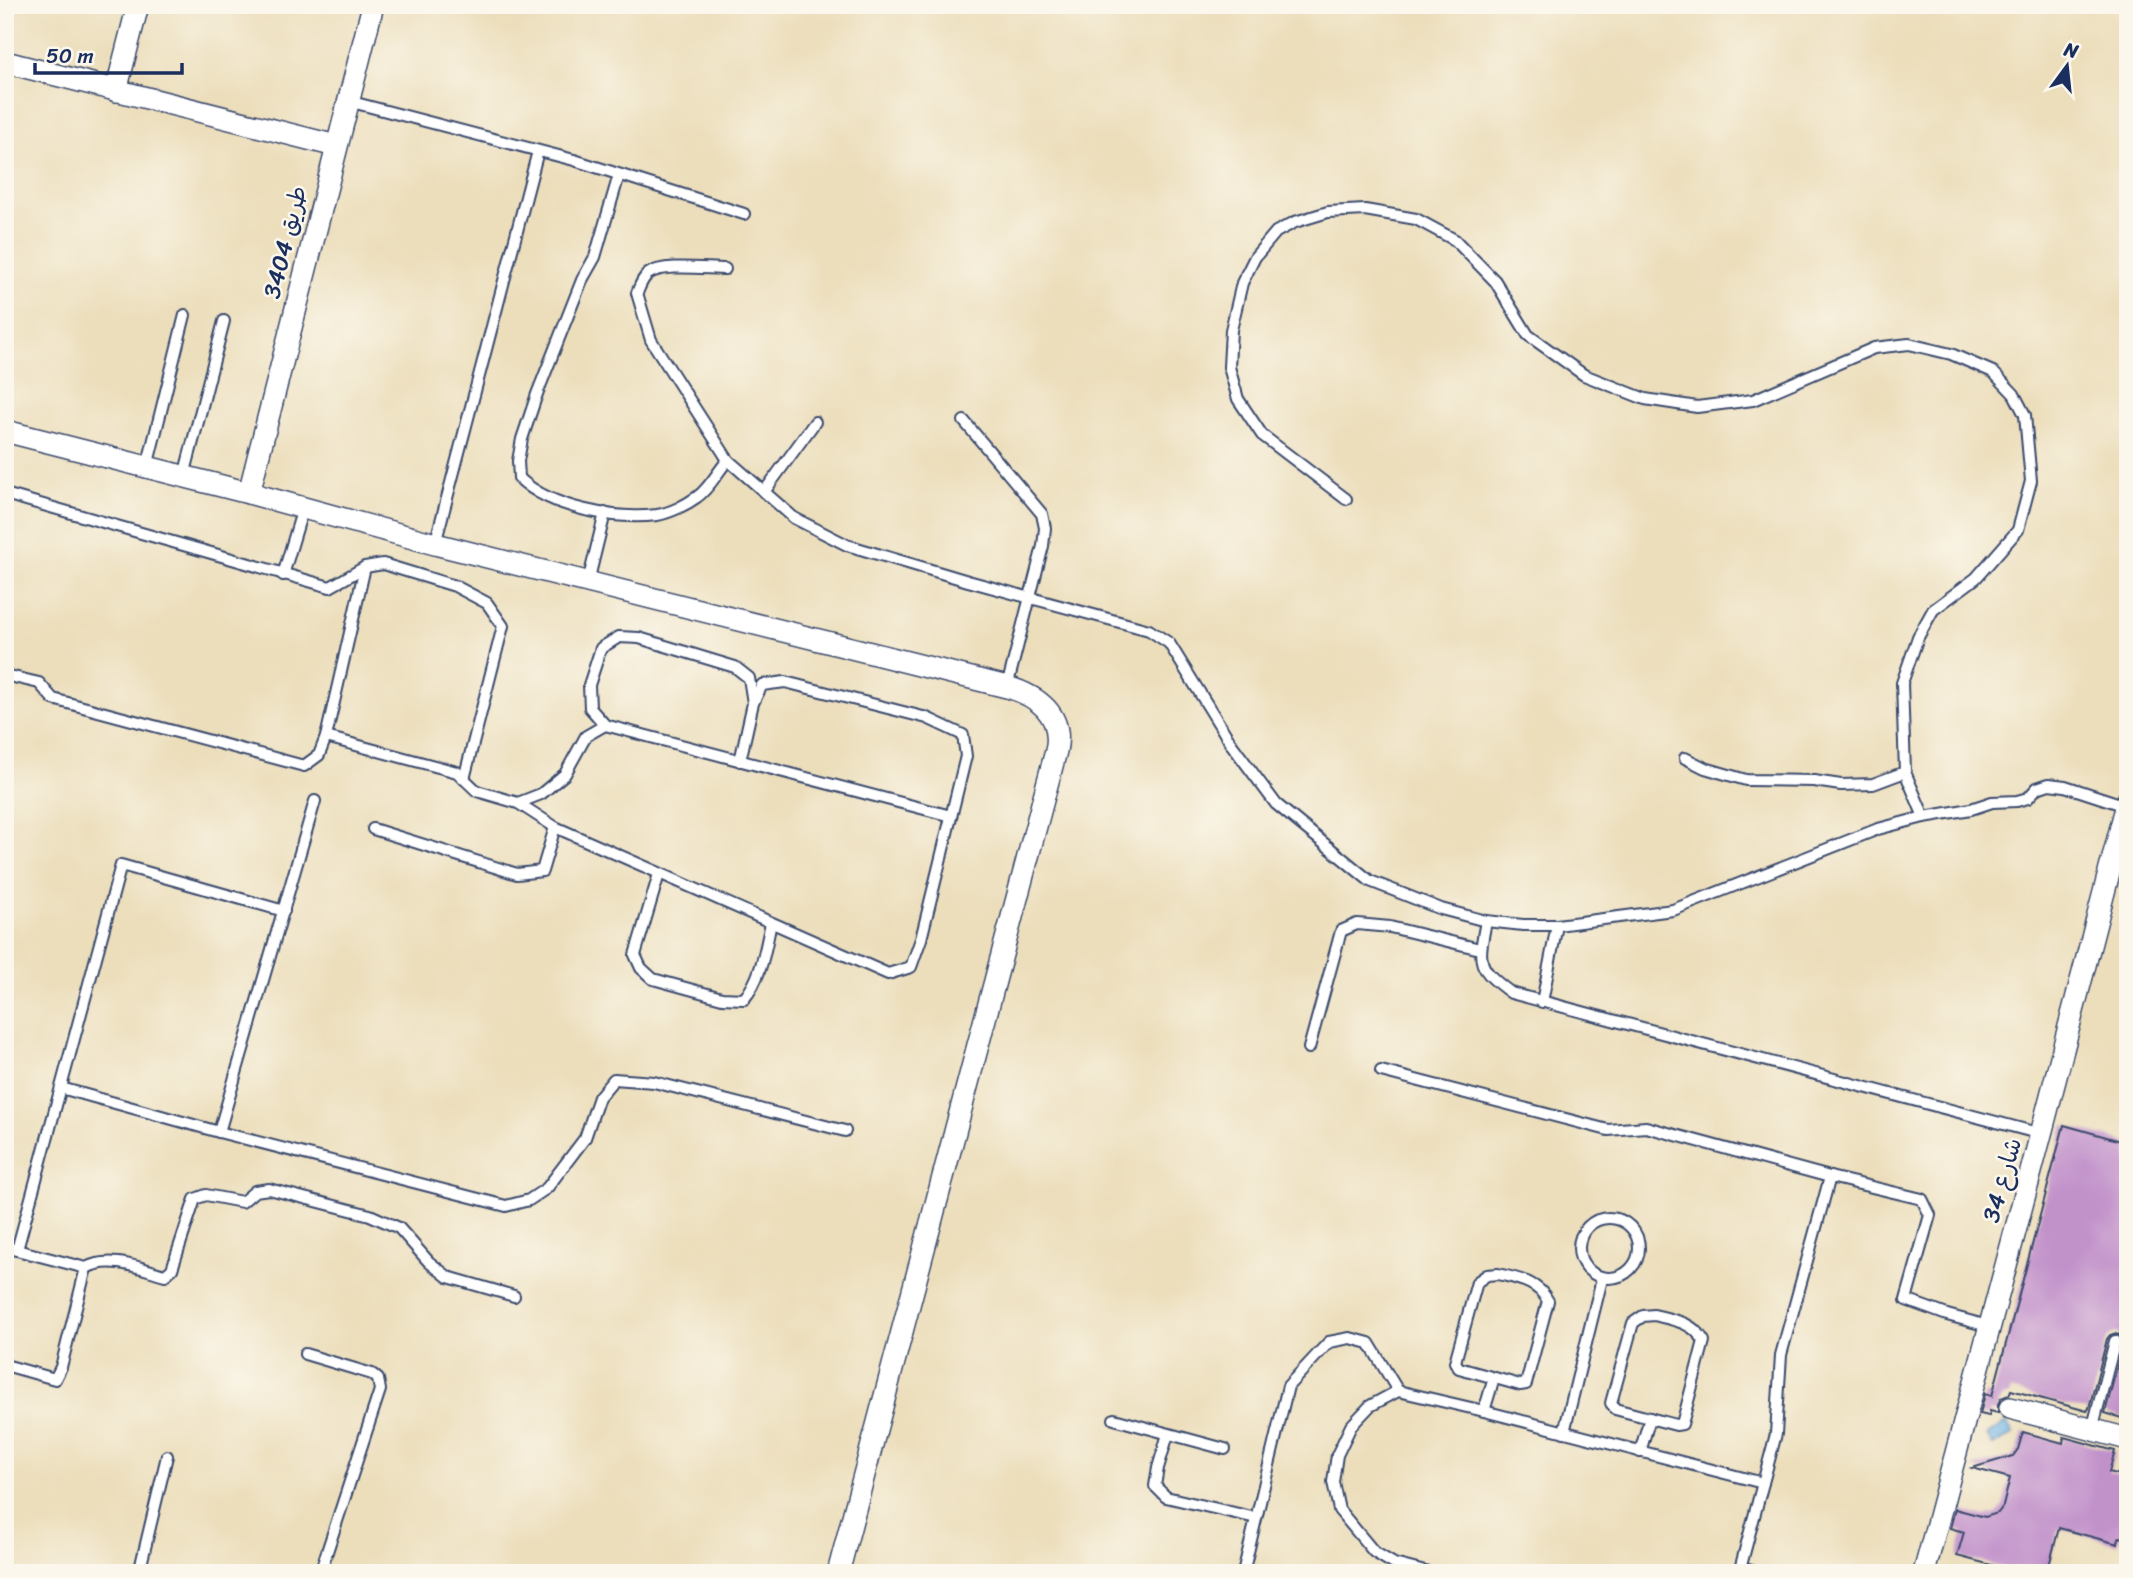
<svg xmlns="http://www.w3.org/2000/svg" width="2133" height="1578" font-family="Sriracha,'Playpen Sans Arabic',sans-serif">
	<style>
		.water { fill: #6db4e4; stroke: #4472a1; stroke-width: 2 }
		.building { fill: #c191ca }
		.lines { fill: none; stroke-linecap: round; stroke-linejoin: round }
		.service-casing { stroke: #3a496c; stroke-width: 14 }
		.minor-casing { stroke: #3a496c; stroke-width: 24 }
		.service { stroke: #fff; stroke-width: 10 }
		.minor { stroke: #fff; stroke-width: 21 }
		.labels { text-anchor: middle; dominant-baseline: central; stroke-width: 5; stroke-linejoin: round; paint-order: stroke }
		.street-label { font-size: 24px; fill: #1b2f5e; stroke: #fbf7ec }
	</style>
	<rect width="100%" height="100%" fill="#fbf7ec"/>
	<filter id="ink" filterUnits="userSpaceOnUse"><feTurbulence type="fractalNoise" baseFrequency=".0143" numOctaves="2"/><feDisplacementMap in="SourceGraphic" scale="14" xChannelSelector="R" yChannelSelector="G"/><feConvolveMatrix kernelMatrix="1 2 1 2 8 2 1 2 1" color-interpolation-filters="sRGB"/></filter>
	<filter id="wash" filterUnits="userSpaceOnUse"><feTurbulence type="fractalNoise" baseFrequency=".00686" numOctaves="4" result="noise"/><feDisplacementMap in="SourceGraphic" scale="28" xChannelSelector="R" yChannelSelector="G"/><feGaussianBlur stdDeviation="1.57" result="paint"/><feColorMatrix in="noise" values="0 0 0 0 0 0 0 0 0 0 0 0 0 0 0 0 0 1.4 0 .05"/><feComposite in="paint" operator="in"/></filter>
	<g filter="url(#wash)">
		<rect width="100%" height="100%" fill="#ecdebb"/>
		<path class="water" d="M2006 1423 2013 1434 1993 1446 1987 1435Z"/>
		<g id="blocks">
			<g class="building">
				<path d="M2064 1125 2128 1143V1420L2105 1413 2123 1343 2121 1336 2116 1333 2110 1335 2107 1339 2089 1408 2087 1411 2011 1390 2009 1395 2001 1398 1998 1404V1413L1990 1411 1989 1416 1980 1414 1985 1394 1992 1396Z"/>
				<path d="M2023 1432 2063 1443 2064 1437 2115 1451 2109 1472 2128 1477V1539L2119 1537 2118 1544 2059 1528 2047 1573H2022L1957 1556 1964 1532 1950 1528 1955 1509 1985 1517 1998 1513 2003 1506 2010 1478 1972 1468 2013 1456 2018 1449Z"/>
			</g>
		</g>
	</g>
	<g filter="url(#ink)">
		<use href="#blocks" fill-opacity="0" stroke="#3a496c" stroke-width="2"/>
		<g class="lines">
			<defs>
				<g id="service">
					<path d="M348 101 574 160 744 214"/>
					<path d="M619 175 595 257 582 280 537 394 522 439 518 461 519 478C550 508 615 520 657 515 670 513 686 505 697 497 709 489 718 471 728 460"/>
					<path d="M725 269C706 269 663 263 648 274 642 279 640 286 637 293L651 340 728 460 794 518 847 545 968 581 1149 630 1169 643 1232 745 1276 804 1370 881 1441 909 1486 921 1523 925H1557L1673 910 1878 829 1924 817 1971 809 1992 802 2017 801 2028 798 2037 788 2049 784 2065 786 2126 806"/>
					<path d="M964 421 1042 514 1045 528 1043 546 1007 687"/>
					<path d="M147 467 185 315"/>
					<path d="M184 476 224 321"/>
					<path d="M764 492 815 422"/>
					<path d="M5 494 330 587 365 567 383 564 455 586 487 603 503 626 464 779"/>
					<path d="M1346 499 1262 435 1238 399 1229 367 1231 330 1242 283 1255 257 1276 232 1295 222 1328 212 1365 210 1416 219 1455 240 1495 281 1528 335 1584 375 1645 399 1697 407 1753 400 1874 348 1909 344 1951 354 1993 372 2014 394 2025 415 2031 481 2018 530 1976 578 1933 610 1918 637 1902 683 1905 772 1924 817"/>
					<path d="M435 544 538 151"/>
					<path d="M283 575 303 508"/>
					<path d="M588 582 605 513"/>
					<path d="M5 675 39 683 53 699 304 766 319 755 326 737 365 567"/>
					<path d="M753 703 749 678 735 667 639 638 619 637 601 648 589 685 590 708 605 725 951 816"/>
					<path d="M326 737 457 772 477 791 518 803 555 827 888 974 911 967 921 939 966 756 963 735 927 718 785 682 762 685 753 703 740 761"/>
					<path d="M1685 758 1705 768 1746 780 1814 781 1841 785 1873 784 1905 772"/>
					<path d="M518 803 541 794 565 774 586 736 605 725"/>
					<path d="M373 829 517 874 542 871 555 827"/>
					<path d="M659 874 635 955 641 968 653 979 722 998 744 999C762 977 765 949 771 923"/>
					<path d="M1486 921C1478 963 1476 967 1511 993L2041 1134"/>
					<path d="M1542 1002 1557 925"/>
					<path d="M1309 1048 1341 931 1357 924 1390 927 1480 949"/>
					<path d="M1381 1071 1608 1130 1646 1127 1830 1177 1922 1199 1930 1215 1906 1300 1947 1315 1988 1326"/>
					<path d="M61 1088 219 1132 506 1206 529 1200 547 1188 585 1138 599 1097 614 1079 654 1082 845 1131"/>
					<path d="M219 1132 315 801"/>
					<circle cx="1609" cy="1248" r="30"/>
					<path d="M5 1247 86 1268C110 1255 140 1268 165 1275L172 1269 195 1199 206 1195 242 1202 255 1191 269 1189 370 1215 399 1228 429 1262 448 1277 514 1296"/>
					<path d="M17 1250 121 865 284 911"/>
					<path d="M1498 1274C1518 1279 1537 1281 1548 1301L1526 1384 1520 1385 1459 1368 1455 1362 1477 1282 1487 1275Z"/>
					<path d="M1654 1315C1674 1320 1693 1322 1704 1341L1682 1424 1676 1425 1615 1409 1611 1403 1633 1323 1643 1316Z"/>
					<path d="M305 1354 372 1374 378 1379 380 1390 320 1573"/>
					<path d="M5 1365 55 1379 61 1367 86 1268"/>
					<path d="M1484 1411 1494 1378"/>
					<path d="M1114 1419 1225 1449"/>
					<path d="M2092 1430 2115 1341"/>
					<path d="M1564 1432 1602 1279"/>
					<path d="M1168 1434 1158 1468 1155 1486 1166 1497 1256 1518"/>
					<path d="M1640 1452 1650 1418"/>
					<path d="M1741 1568 1759 1573"/>
					<path d="M139 1573 167 1456"/>
					<path d="M1243 1573 1288 1386 1329 1342 1350 1338 1369 1343 1398 1391"/>
					<path d="M1429 1573 1394 1564 1374 1552 1339 1510 1333 1482 1337 1455 1351 1426 1370 1406 1398 1391 1484 1411 1763 1483"/>
					<path d="M1739 1573 1776 1434 1781 1355 1830 1177"/>
				</g>
				<g id="minor">
					<path d="M5 62 336 146"/>
					<path d="M116 91 138 5"/>
					<path d="M5 431 249 493 435 544 1007 687C1038 696 1064 715 1056 751L838 1573"/>
					<path d="M249 493 373 5"/>
					<path d="M2010 1408 2128 1439"/>
					<path d="M1924 1573 2041 1134 2128 800"/>
				</g>
			</defs>
			<use href="#service" class="service-casing"/>
			<use href="#minor" class="minor-casing"/>
			<use href="#service" class="service"/>
			<use href="#minor" class="minor"/>
		</g>
	</g>
	<g class="labels">
		<g class="street-label">
			<text transform="translate(285 242) rotate(-76)">طريق 3404</text>
			<text transform="translate(2002 1180) rotate(-74)">شارع 34</text>
		</g>
	</g>
	<rect width="2133" height="1578" fill="none" stroke="#fbf7ec" stroke-width="28"/>
	<g transform="translate(2067 66) rotate(15)" stroke="#fbf7ec" stroke-width="5" paint-order="stroke">
	<path d="M0-5L12 26L0 18L-12 26Z" fill="#1b2f5e"/>
	<text y="-10" font-size="19" font-weight="bold" text-anchor="middle" fill="#1b2f5e">N</text>
	</g>
	<path d="M35 63v10h147v-10" fill="none" stroke="#1b2f5e" stroke-width="3.5"/>
	<text x="46" y="63" font-size="21" fill="#1b2f5e" stroke="#fbf7ec" stroke-width="5" paint-order="stroke">50 m</text>
</svg>
